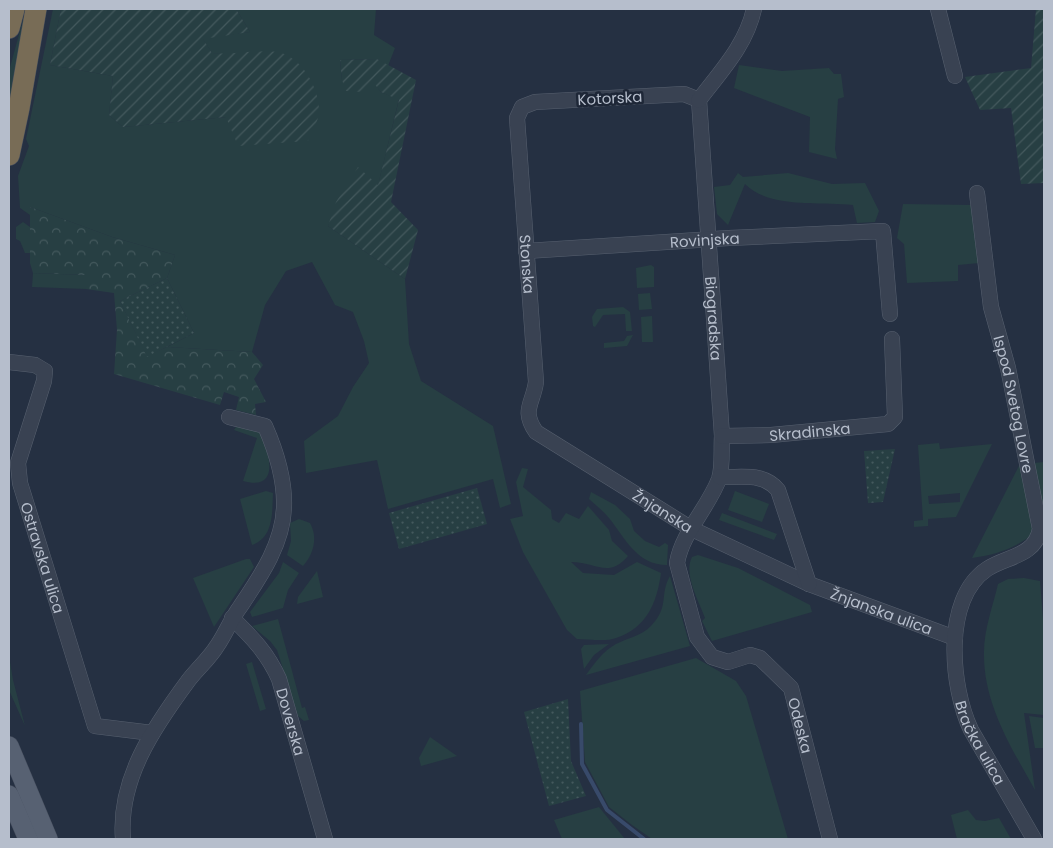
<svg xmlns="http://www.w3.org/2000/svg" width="1053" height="848" font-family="Poppins,sans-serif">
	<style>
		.grass { fill: #273f43; fill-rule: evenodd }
		.forest { fill: url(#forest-crowns) }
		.park { fill: url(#park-dots) }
		.garden { fill: url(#garden-furrows) }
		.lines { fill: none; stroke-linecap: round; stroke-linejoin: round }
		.stream { stroke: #384a6a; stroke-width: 4 }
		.minor-casing { stroke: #57606f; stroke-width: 16 }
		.major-casing { stroke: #434b5b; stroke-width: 20 }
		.highway-casing { stroke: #444d5c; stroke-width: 22 }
		.minor { stroke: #394252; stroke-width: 15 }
		.major { stroke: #576172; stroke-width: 19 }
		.highway { stroke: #786c56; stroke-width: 21 }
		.labels { text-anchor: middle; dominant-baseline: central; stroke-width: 5; stroke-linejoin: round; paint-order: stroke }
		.street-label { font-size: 15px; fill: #b6becc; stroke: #1e2737 }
	</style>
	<defs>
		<pattern id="forest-crowns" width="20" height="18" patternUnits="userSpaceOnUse" patternTransform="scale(1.25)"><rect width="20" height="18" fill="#273f43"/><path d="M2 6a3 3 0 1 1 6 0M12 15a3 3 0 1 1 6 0" fill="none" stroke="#44595d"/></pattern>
		<pattern id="park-dots" width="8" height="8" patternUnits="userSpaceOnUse" patternTransform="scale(1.25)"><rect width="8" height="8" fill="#273f43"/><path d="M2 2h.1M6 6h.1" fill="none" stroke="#44595d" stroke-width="1.8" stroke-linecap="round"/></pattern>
		<pattern id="garden-furrows" width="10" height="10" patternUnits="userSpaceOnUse" patternTransform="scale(1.25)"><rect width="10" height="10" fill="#273f43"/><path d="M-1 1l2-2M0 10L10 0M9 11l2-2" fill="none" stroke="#44595d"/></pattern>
	</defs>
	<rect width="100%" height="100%" fill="#253042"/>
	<g class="grass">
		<path d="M26 9 9 110V71Z"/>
		<path d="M53 9H61L50 65 113 76 109 115 123 127 226 117 258 52 232 55 212 53 202 38 250 32 236 9H376L374 35 395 48 388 66 377 59 340 60 342 80H372L381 92 399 99 378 186 358 168 328 226 405 279 409 344 421 381 493 426 511 504 500 508 493 479 388 509 377 460 306 473 304 441 338 416 353 387 369 363 364 341 353 312 335 305 312 262 286 271 265 305 252 352 167 347 194 333 167 278 175 255 112 237 30 207V215L20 208 18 176 29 146 26 139Z"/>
		<path d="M739 65 782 71 829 68 834 74H841L844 97 838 99 835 149 837 159 809 152 810 117 734 88Z"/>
		<path d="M738 173 743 177 788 173 832 184 865 183 879 211 875 222 857 223 853 205C819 201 770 209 745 184L728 225 717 214 714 187 730 185Z"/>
		<path d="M903 204 973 205 979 263 958 265V281L907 283 904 244 897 238Z"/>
		<path d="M23 222 30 227V253H25L20 241 16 239V227Z"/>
		<path d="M651 265 654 267V287L637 288 636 268Z"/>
		<path d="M33 273 87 275 86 289 32 287Z"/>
		<path d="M650 293 652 309 639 310 638 294Z"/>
		<path d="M623 307 630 312 632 331H626L625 314 603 315 595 327 593 326 592 317 597 309Z"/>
		<path d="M652 316 653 342H642L641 317Z"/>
		<path d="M633 335 627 346 604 348V343L624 341 627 336Z"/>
		<path d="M238 424 259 429C268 449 283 492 243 481L257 438 234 430Z"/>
		<path d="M939 443 940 449 992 444 956 517 928 519V526L914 527V521L923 520 918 445ZM960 493V502L929 504 928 496Z"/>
		<path d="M1022 460 1035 532C1017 548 995 555 972 558Z"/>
		<path d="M1044 462V501L1041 503 1034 463Z"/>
		<path d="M522 468 528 469 523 487 551 510 552 519 559 523 566 513 579 519 588 506 609 530 612 541 628 556C608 579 597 562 571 562L583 573 614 575 637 562 661 573C657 602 647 628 616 638 605 642 589 639 577 639L567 630 523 552 510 519 523 516 516 482Z"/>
		<path d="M266 491 273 493C272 513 274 537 252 545L240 499Z"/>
		<path d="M735 491 769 504 762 522 728 510Z"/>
		<path d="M591 492 615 505 630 519 634 531 645 541 659 547 665 543 668 545 667 565C637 565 625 538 609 518 603 511 596 505 589 499Z"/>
		<path d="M722 513 777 534 774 540 719 520Z"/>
		<path d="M299 519 310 523C318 537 314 554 303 566L287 555 291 541 290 523Z"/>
		<path d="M698 555 738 568 810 605 812 612 712 641 702 621 705 618C699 601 683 575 692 557Z"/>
		<path d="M246 559H250L254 567 214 627 193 578Z"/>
		<path d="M283 562 299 573 288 590 283 608 252 617 250 612 279 573Z"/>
		<path d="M317 571 323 597 297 604 298 597Z"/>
		<path d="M670 576 690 646 586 675C594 664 603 651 616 644 628 638 641 636 651 626 670 606 659 595 670 576Z"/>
		<path d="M1024 578 1040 581 1044 631V715L1024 713 1035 790C1011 747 983 703 984 652 984 629 993 606 998 584L1008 579Z"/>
		<path d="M278 619 302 708 305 707 309 720 304 721 298 716 277 650 270 641 252 626Z"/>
		<path d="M609 644 594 655 584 669 581 649 584 645Z"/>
		<path d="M696 658 736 681 746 696 788 839H652L632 825 609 807 585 762 580 691Z"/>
		<path d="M9 662H10L13 680 25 726 9 690Z"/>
		<path d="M252 662 266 709 260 711 246 664Z"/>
		<path d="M1029 716 1044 718V748H1035Z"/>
		<path d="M430 737 457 756 421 766 419 758Z"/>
		<path d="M599 807 625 839H562L554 820Z"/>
		<path d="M968 810 976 820 985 821 999 818 1011 839H957L951 815Z"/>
	</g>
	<path class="forest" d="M30 207 112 237 175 255 167 278 120 301 147 356 167 347 252 352 263 365 254 379 266 402 255 404 256 415 236 410 239 397 224 392 220 405 114 374 117 330 114 293 86 289V275L33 273 30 263Z"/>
	<g class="park">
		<path d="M167 278 194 333 147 357 120 301Z"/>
		<path d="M895 449 883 502 868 503 864 451Z"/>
		<path d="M477 488 487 524 399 549 389 513Z"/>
		<path d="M568 699 571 761 586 796 549 806 524 712Z"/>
	</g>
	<g class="garden">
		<path d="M61 9H236L250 32 203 39 212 53C232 55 262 49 278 52 302 57 320 89 319 112 319 121 311 132 308 141L238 146 226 117 123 127 109 115 113 76 50 65Z"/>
		<path d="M1036 9H1044V183L1021 184 1011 108 980 110 965 77 1031 68Z"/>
		<path d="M377 59 416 80 391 202 418 230 405 279 328 226 336 202 358 167 378 185 399 100 381 92 372 81 363 92 346 91 342 80 340 60Z"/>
	</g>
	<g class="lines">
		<path class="stream" d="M581 724 582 764 607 810 644 839"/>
		<defs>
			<g id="minor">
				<path d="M938 9 955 76"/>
				<path id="s1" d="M699 100 684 94 535 102 522 107 517 118 536 382C533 404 521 410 536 432L692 529 809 584 955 638"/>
				<path id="s2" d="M699 100 722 436C721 449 723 467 719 479 708 508 682 533 677 563L697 637 712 657 728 662 750 655 760 658 791 688 830 839"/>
				<path d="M699 100C721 71 746 45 754 9"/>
				<path id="s3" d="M977 193 991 307 1008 368 1040 529C1035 557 1006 556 987 569 942 599 951 688 971 730L1034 839"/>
				<path id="s4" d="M526 251 729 238 883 231 890 314"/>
				<path id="s5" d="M9 362 35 365 45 371 44 381 18 463 20 483 95 726 152 733"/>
				<path id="s6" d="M722 436 771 435 888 424 895 417 892 339"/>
				<path d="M720 477C742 478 763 472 778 490L809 584"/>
				<path id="s7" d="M232 618C252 637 268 654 279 679L325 839"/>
				<path d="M123 839C118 779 154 727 188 681 197 669 209 659 217 646 226 633 231 619 240 607 260 577 283 544 284 507 285 479 276 451 265 426L229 417"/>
			</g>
			<g id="major">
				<path d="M9 746 48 839"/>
				<path d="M9 795 28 839"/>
			</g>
			<g id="highway">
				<path d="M9 28 14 9"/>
				<path d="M9 155 19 108 36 9"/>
			</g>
		</defs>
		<use href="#minor" class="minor-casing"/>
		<use href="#major" class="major-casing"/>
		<use href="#highway" class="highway-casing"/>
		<use href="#minor" class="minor"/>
		<use href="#major" class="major"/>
		<use href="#highway" class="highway"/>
	</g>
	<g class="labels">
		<g class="street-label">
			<text transform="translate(610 98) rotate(-3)">Kotorska</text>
			<text stroke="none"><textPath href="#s4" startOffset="179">Rovinjska</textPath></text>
			<text stroke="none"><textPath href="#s1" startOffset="338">Stonska</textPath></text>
			<text stroke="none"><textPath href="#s2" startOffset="219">Biogradska</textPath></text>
			<text stroke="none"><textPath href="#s3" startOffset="215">Ispod Svetog Lovre</textPath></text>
			<text stroke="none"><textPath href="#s6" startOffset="88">Skradinska</textPath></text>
			<text stroke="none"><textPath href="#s1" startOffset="658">Žnjanska</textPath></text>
			<text stroke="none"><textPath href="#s5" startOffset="232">Ostravska ulica</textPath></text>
			<text stroke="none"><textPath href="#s1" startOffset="899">Žnjanska ulica</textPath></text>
			<text stroke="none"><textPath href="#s7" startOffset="122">Doverska</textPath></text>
			<text stroke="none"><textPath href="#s2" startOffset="708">Odeska</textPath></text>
			<text stroke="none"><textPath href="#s3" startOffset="600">Bračka ulica</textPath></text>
		</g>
	</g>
	<rect width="1053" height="848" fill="none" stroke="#b6becc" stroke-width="20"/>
</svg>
